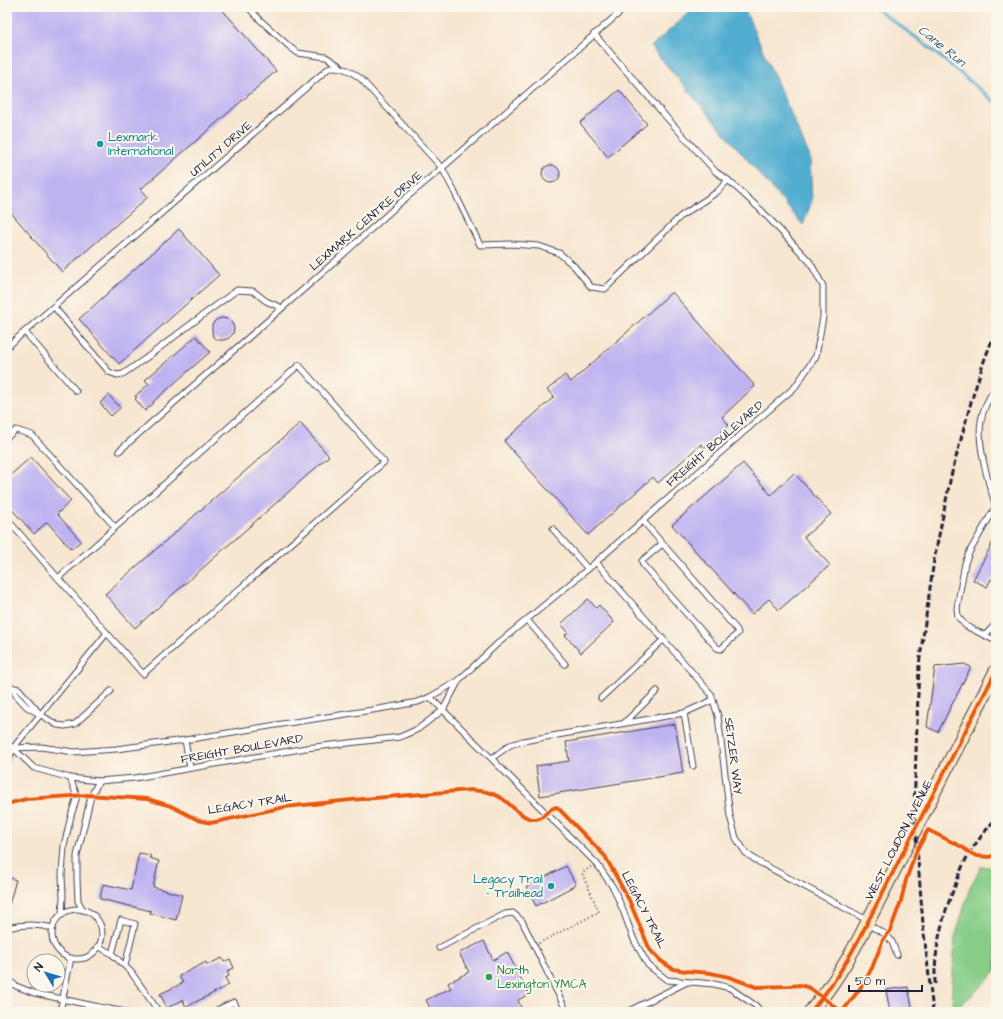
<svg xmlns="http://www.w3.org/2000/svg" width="1003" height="1019" font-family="'Architects Daughter',sans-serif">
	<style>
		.green { fill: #87cd87; stroke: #547861 }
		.water { fill: #51aed0; stroke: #3a6886 }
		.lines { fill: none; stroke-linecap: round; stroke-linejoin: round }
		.stream { stroke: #51aed0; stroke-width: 3 }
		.building { fill: #bfb2f1 }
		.lane-casing { stroke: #423f51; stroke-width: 7 }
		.secondary-casing { stroke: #423f51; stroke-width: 15 }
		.path { stroke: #423f51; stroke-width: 2; stroke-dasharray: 1 3; stroke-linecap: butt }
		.lane { stroke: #fff; stroke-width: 5 }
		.secondary { stroke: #fbe6c4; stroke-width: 13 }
		.rail { stroke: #22223b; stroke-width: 3; stroke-dasharray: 6 3; stroke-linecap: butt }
		.cycleway-casing { stroke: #fbf7ec; stroke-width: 6 }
		.cycleway { stroke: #e8590c; stroke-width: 4 }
		.culture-dot { fill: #0f9aa8; stroke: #fbf7ec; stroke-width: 1.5 }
		.leisure-dot { fill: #2e9e5b; stroke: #fbf7ec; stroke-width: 1.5 }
		.labels { text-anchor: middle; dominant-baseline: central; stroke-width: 4; stroke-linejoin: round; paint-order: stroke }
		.culture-label { font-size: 12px; fill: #0d838f; stroke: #fbf7ec; text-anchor: start }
		.street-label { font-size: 12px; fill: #22223b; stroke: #fbf7ec }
		.leisure-label { font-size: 12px; fill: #27864d; stroke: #fbf7ec; text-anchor: start }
		.water-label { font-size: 13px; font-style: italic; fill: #355a77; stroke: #fbf7ec }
	</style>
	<rect width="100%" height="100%" fill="#fbf7ec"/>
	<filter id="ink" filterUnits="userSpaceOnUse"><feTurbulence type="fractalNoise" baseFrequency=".025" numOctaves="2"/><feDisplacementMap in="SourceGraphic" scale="8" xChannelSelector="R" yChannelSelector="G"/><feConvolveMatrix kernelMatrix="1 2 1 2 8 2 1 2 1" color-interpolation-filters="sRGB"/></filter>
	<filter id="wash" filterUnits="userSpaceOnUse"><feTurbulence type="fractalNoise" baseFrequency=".012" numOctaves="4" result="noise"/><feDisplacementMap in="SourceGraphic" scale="16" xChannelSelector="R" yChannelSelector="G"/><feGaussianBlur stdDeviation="0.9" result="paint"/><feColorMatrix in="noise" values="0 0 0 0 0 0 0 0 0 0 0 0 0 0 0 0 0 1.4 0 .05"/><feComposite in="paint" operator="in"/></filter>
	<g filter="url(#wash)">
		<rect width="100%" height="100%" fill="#f7e6d0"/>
		<path class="green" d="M996 866V971L969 998 954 1008 952 989 955 938 970 887 979 871 980 867H993Z"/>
		<path class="water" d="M698 7H744L752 26 810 157 812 201 803 225 651 47 686 15Z"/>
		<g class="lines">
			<path class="stream" d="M874 7 925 44 996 103"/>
		</g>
		<g id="blocks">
			<g class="building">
				<path d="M7 7H220L276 71 141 189 148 197 62 272 7 208Z"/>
				<path d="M619 90 647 124 608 157 580 123Z"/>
				<circle cx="551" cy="174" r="9"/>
				<path d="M179 229 219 275 119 364 79 319Z"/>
				<path d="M672 292 755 386 722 417 729 425 704 448 701 444 658 483 653 477 588 535 504 441 554 397 547 390 565 375 571 382Z"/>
				<path d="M221 318 227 319 230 320 232 323 234 328 233 334 229 338 224 340H218L213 337 212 331V325L214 322 216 320Z"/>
				<path d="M196 336 210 352 153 402 154 403 145 411 135 399 137 397 135 396 149 384 145 380Z"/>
				<path d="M109 395 120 408 111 416 100 403Z"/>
				<path d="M300 423 329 456 135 628 105 594Z"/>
				<path d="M31 457 71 501 57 514 81 541 71 549 47 522 34 534 7 504V478Z"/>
				<path d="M743 463 771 495 794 473 831 514 804 537 830 565 779 610 769 599 752 614 672 525Z"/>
				<path d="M996 536V582L991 579 987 587 973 580Z"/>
				<path d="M588 599 596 608 599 605 614 622 581 653 565 635 568 632 561 624Z"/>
				<path d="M964 664 971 667 938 732 927 727 935 667Z"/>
				<path d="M675 724 683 773 540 796 536 766 569 761 566 742Z"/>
				<path d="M139 853 150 855V858L159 861 153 887 182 895 176 920 150 913 151 911 100 899 103 884 131 890Z"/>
				<path d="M566 866 576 885 536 906 526 887Z"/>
				<path d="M7 877 16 880 9 905H7Z"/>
				<path d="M484 941 493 960 507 952 529 994 518 1000 523 1012H432L426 1000 451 988 448 983 469 972 459 953Z"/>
				<path d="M222 958 224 962 230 959 234 968 227 971 229 976 225 978 229 985 186 1007 183 1000 167 1008 160 994 183 983 179 976 206 962 207 965Z"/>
				<path d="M908 987 913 1012H890L886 990Z"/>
			</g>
		</g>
	</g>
	<g filter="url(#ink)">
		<use href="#blocks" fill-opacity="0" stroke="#423f51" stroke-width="1"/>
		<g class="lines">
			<defs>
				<g id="lane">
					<path d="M248 7 259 19 291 48 298 53 326 57 340 66"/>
					<path d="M54 307 109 372 117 375 123 374 146 358 203 315 237 290 253 291 266 301 282 308"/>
					<path d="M25 332 76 391"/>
					<path d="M7 347 330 67C343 66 351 71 361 79L442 168 454 191 480 245 512 244 539 246 559 253 574 266 591 287 605 289 681 216 717 192 728 180"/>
					<path d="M996 387C989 397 983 409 981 421 977 444 988 484 996 506"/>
					<path d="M7 437 16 430 32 435 115 527"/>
					<path d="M119 451 338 259 401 202 442 168 626 7"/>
					<path d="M996 506 970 551 965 563 957 608 958 617 966 626 996 641"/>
					<path d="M7 519 58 578"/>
					<path d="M643 521 737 630 738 633 721 649 717 648 643 565 642 561 662 544"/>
					<path d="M553 529 588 569"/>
					<path d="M596 562 711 694 718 716 730 816 736 838 746 853 757 861 867 920"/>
					<path d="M527 620 565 664"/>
					<path d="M985 635 996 624"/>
					<path d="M7 684 14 688"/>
					<path d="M430 697 597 864 614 889 624 913 634 940 648 965 667 980 714 984 730 988 756 1006 761 1012"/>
					<path d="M601 698 663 640"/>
					<path d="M684 713 693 766"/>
					<path d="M41 715 19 689 14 688 15 694 27 707 41 715 57 725 65 726 75 724 111 691"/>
					<path d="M624 723 657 691"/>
					<path d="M185 740 190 768"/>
					<path d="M7 744 13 748 34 768 70 778 99 781 135 778 306 748 400 737 418 729 443 710 458 682"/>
					<path d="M7 752 13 748 41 747 74 752 116 749 185 740 288 723 379 709 418 702 430 697 458 681 496 645 588 569 795 387 816 356 823 317V286L810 262 761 210 728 180 716 172 667 118 594 34"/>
					<path d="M492 758 510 745 523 741 684 713 713 700"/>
					<path d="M7 766 13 748 107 633 58 578 299 365 384 462 143 674 107 633"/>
					<circle cx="77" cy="934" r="25"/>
					<path d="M83 910 78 901 77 878V856L91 796 99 781"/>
					<path d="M62 915 63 897 62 875 64 846 71 816 77 796 70 778"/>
					<path d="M867 924 887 935 892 942 897 955"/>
					<path d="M7 928C22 924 38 924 53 928"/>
					<path d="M98 946 112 954 131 972 159 1012"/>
					<path d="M439 948 505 914 513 913 522 921 567 1012"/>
					<path d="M112 954 121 920 135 924 125 966"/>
					<path d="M7 979 16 986 34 993 99 1007 125 1012"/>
					<path d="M60 1012 71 958"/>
					<path d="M213 1012 234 1002 239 1012"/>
					<path d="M627 1012 687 982"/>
				</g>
				<path id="secondary" d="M810 1012C830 990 845 965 859 939L996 671"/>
			</defs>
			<use href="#lane" class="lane-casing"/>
			<use href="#secondary" class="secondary-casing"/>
			<path class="path" d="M539 943 599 912 582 873 591 867"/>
			<use href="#lane" class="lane"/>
			<use href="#secondary" class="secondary"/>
			<g class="rail">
				<path d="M935 984C934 950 942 917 955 886 959 874 964 862 970 852 978 840 987 829 996 818"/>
				<path d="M933 1012 923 924 914 810 919 665 934 560 951 476 971 402 984 361 996 330"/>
			</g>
			<defs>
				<g id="cycleway">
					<path d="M7 804 26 799 87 795 147 799 171 806 198 820 211 823 285 807 351 800 470 790C484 791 490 791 503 799 511 805 523 819 533 819 544 820 547 808 557 807L605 856 629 900 650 950 661 961 673 969 686 971 711 973 729 977 756 987 789 986 800 985 810 988 842 1012 859 990 872 968 883 940 890 931 901 901 906 880 916 852 928 830 962 847 970 853 977 856 990 857 996 854"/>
					<path d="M810 1012C830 990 845 965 859 939L996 671"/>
				</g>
			</defs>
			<use href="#cycleway" class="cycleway-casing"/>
			<use href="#cycleway" class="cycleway"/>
		</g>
	</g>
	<g class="culture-dot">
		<circle cx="100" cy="144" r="4"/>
		<circle cx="551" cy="886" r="4"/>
	</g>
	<circle class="leisure-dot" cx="489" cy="977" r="4"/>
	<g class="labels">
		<g class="culture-label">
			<text x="108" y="137">Lexmark<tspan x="108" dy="14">International</tspan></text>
			<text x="543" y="879" text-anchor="end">Legacy Trail<tspan x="543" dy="14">- Trailhead</tspan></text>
		</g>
		<g class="street-label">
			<text transform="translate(221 149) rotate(-41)">UTILITY DRIVE</text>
			<text transform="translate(366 221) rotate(-41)">LEXMARK CENTRE DRIVE</text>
			<text transform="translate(715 444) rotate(-41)">FREIGHT BOULEVARD</text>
			<text transform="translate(242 749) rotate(-10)">FREIGHT BOULEVARD</text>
			<text transform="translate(733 756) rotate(83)">SETZER WAY</text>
			<text transform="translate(250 804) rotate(-9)">LEGACY TRAIL</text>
			<text transform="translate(899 840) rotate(-63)">WEST LOUDON AVENUE</text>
			<text transform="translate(644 910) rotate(63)">LEGACY TRAIL</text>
		</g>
		<g class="leisure-label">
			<text x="497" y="970">North<tspan x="497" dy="14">Lexington YMCA</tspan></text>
		</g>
		<g class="water-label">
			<text transform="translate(942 46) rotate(39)">Cane Run</text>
		</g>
	</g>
	<rect width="1003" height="1019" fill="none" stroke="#fbf7ec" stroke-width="24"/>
	<g transform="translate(46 973) rotate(308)"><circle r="19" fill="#fbf7ec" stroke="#a4a2a5"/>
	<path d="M0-3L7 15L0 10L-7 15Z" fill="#1f6fb2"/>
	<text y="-6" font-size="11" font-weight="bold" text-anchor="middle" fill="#22223b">N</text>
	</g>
	<path d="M849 985v6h73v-6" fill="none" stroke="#22223b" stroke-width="2"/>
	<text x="855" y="985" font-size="12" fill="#22223b" stroke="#fbf7ec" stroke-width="3" paint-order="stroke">50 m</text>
</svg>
